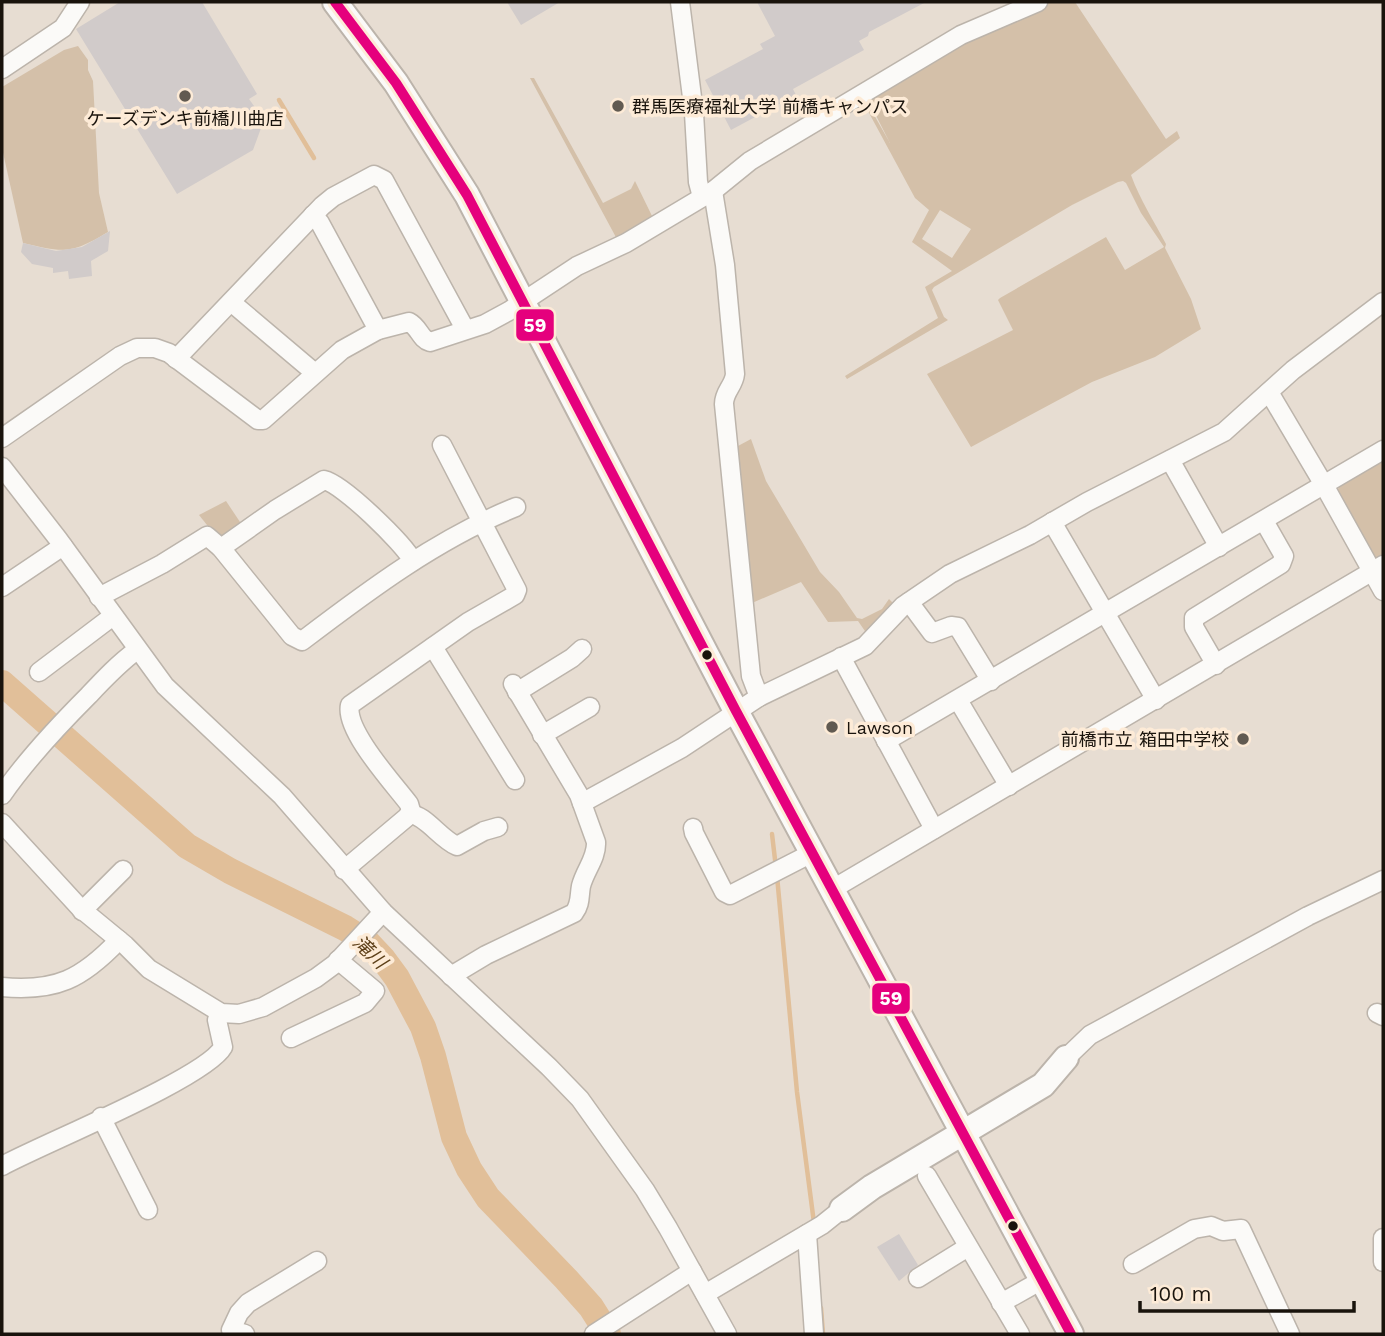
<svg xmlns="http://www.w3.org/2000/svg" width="1385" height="1336" font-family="'Work Sans','Noto Sans JP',sans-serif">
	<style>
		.green { fill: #d4c0a9; fill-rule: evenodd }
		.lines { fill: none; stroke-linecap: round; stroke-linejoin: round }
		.stream { stroke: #e1bf99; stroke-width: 4.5 }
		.river { stroke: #e1bf99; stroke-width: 26 }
		.building { fill: #d1cbca }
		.street-casing { stroke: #bcb4ab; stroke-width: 21 }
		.secondary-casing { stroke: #bcb4ab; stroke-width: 28 }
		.street { stroke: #fbfaf8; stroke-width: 18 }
		.secondary { stroke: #fbfaf8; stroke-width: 24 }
		.bus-1-casing { stroke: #fdebd7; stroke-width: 16 }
		.bus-1 { stroke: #e5007d; stroke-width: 10 }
		.poi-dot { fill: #615a51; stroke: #fdebd7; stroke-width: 2.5 }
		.bus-dot { fill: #19130c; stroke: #fdebd7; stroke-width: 2.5 }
		.labels { text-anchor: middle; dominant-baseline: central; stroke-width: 7; stroke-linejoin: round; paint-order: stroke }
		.poi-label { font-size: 18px; fill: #19130c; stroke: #fdebd7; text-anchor: start }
		.water-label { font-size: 19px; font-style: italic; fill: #5e4019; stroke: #fdebd7 }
		.line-badge { stroke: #fdebd7; stroke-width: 2.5 }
		.badge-label { font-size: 19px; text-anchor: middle; font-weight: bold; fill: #fff }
	</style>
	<rect width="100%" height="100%" fill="#e7ddd2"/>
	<g class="green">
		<path d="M1051 2H1075L1166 139 1177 131 1180 138 1131 175C1140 200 1154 221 1166 244L1165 248 1191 299 1201 329 1155 357 1092 382 971 447 927 374 1013 330 998 300 1000 298 1106 237 1125 270 1164 247 1141 213 1126 183 1123 181 1118 182 1072 205 934 287 932 290 944 317 948 320 847 379 845 376 938 318 925 287 952 271 912 242 929 210 915 198 862 100 865 99 890 143 867 98 966 39ZM940 210 971 229 952 258 922 239Z"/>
		<path d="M78 46 88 60V70L93 81 99 193 108 232C71 254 65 253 23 243L2 148V87L64 50Z"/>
		<path d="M530 78H534L603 203 631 189 635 181 652 216 658 219 618 241Z"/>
		<path d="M751 439 766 481 820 572 839 592 857 618 862 619 882 609 889 599 893 603 867 634 858 621 828 622 801 582 752 603 738 446Z"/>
		<path d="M1383 458V560L1382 561 1376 559 1337 492 1340 484Z"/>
		<path d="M226 501 242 525 224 537 215 535 199 515Z"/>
	</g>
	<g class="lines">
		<g class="stream">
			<path d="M279 100 314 158"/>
			<path d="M772 834 776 868"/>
			<path d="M777 876 797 1092 814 1223"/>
			<path d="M821 1308 823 1334"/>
		</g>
		<path class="river" d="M2 683 187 846 230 871 345 928 367 942 383 959 397 978 423 1027 433 1056 454 1137 469 1169 488 1198 566 1279 591 1307 608 1334"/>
	</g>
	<g class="building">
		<path d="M120 2H202L257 94 249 99 264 120 253 150 177 194 76 29Z"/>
		<path d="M507 2H560L521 25Z"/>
		<path d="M757 2H926L869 32 868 36 859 41 864 50 793 89 796 95 731 130 705 80 763 49 760 44 775 36Z"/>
		<path d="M110 231 108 251 91 261 92 276 69 279 68 271 53 273V268L32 264 21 252 23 243 56 251 82 247Z"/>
		<path d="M899 1234 918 1265 899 1281 877 1247Z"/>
	</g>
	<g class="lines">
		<defs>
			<g id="street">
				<path d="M680 2 694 113 698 182 702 197"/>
				<path d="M2 69 63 28 80 2"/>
				<path d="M713 191 725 265 735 374C734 386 724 391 724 404L751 676 759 697"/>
				<path d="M313 215 320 223 378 330"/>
				<path d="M231 302 315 373"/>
				<path d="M176 359 322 206 333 197 374 175 384 180 465 329"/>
				<path d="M1269 392 1324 485 1383 591"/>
				<path d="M2 438 120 356 137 348H155L169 353 258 420H263L342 350 378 330 409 322C419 327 420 339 430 342L485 324 509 311 577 266 626 243 713 191 750 161 961 35 1038 2"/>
				<path d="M1170 460 1219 547"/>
				<path d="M2 467 58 539 165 686 282 796 383 912 549 1067 580 1099 645 1190 668 1228 727 1334"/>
				<path d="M1052 522 1156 700"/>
				<path d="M221 548 275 510 324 480C343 484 403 543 413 561"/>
				<path d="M2 587 63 546"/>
				<path d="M99 597 162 564 207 536 221 548 292 636 302 641C369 590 437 539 516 507"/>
				<path d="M909 602 932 633 951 626 958 627 991 681"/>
				<path d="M433 647 515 780"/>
				<path d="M841 657 934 829"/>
				<path d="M1216 665 1194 627V618L1281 564 1284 556 1264 521"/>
				<path d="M39 672 113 616"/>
				<path d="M517 692 572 658 582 649"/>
				<path d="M958 700 1009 786"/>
				<path d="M542 735 590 707"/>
				<path d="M886 741 1383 450"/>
				<path d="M2 795C27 759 58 726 89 695 104 679 119 663 137 650"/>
				<path d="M582 803 682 748 759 697 865 646 903 606 950 574 1030 535 1087 502 1224 432 1293 370 1383 302"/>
				<path d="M409 814C425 814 440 839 457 846L484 831 498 827"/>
				<path d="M2 823 80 908 125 945 149 969 221 1013 239 1014 263 1007 316 978 335 964 383 912"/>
				<path d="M693 828 694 833 724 892 730 895 812 853"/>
				<path d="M344 870 407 817 411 811 409 804C394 784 344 730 350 705L468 622 515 595 517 590 442 445"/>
				<path d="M831 890 1383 565"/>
				<path d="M82 911 123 870"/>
				<path d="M451 976 486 955 574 913C581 904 579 896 581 886 585 870 597 858 596 842L579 795 513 684"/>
				<path d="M2 987C56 992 82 979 119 940"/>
				<path d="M1377 1013 1383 1016"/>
				<path d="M291 1038 365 1003 375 991 338 960"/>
				<path d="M1066 1058 1090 1035 1308 916 1383 880"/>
				<path d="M101 1117 148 1210"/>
				<path d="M2 1166C42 1144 206 1078 223 1047L217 1020 221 1013"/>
				<path d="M927 1176 1020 1334"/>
				<path d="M807 1234 814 1334"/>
				<path d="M1383 1238V1262"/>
				<path d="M1133 1264 1194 1229 1211 1226 1223 1231 1241 1229 1290 1334"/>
				<path d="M918 1278 968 1247"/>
				<path d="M705 1294 822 1225 842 1209"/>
				<path d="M1001 1303 1042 1280"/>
				<path d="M245 1334 231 1330 239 1313 248 1303 317 1261"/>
				<path d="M594 1334 692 1271"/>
			</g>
			<g id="secondary">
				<path d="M335 2 396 83 467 195 736 711 1071 1334"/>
				<path d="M842 1209 872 1187 1043 1085 1066 1058"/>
			</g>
		</defs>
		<use href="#street" class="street-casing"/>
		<use href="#secondary" class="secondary-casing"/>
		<use href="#street" class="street"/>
		<use href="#secondary" class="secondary"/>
		<defs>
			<path id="bus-1" d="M335 2 396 83 467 195 736 711 1071 1334"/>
		</defs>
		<use href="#bus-1" class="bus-1-casing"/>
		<use href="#bus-1" class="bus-1"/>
	</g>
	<g class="poi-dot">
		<circle cx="185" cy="96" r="7"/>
		<circle cx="618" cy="106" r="7"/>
		<circle cx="832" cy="727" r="7"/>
		<circle cx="1243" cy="739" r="7"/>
	</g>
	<g class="bus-dot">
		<circle cx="707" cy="655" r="6"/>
		<circle cx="1013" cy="1226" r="6"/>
	</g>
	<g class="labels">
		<g class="poi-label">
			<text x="632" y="106">群馬医療福祉大学 前橋キャンパス</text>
			<text x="185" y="118" text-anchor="middle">ケーズデンキ前橋川曲店</text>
			<text x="846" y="727">Lawson</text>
			<text x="1229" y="739" text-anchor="end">前橋市立 箱田中学校</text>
		</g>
		<g class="water-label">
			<text transform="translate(370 952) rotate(44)">滝川</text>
		</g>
	</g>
	<g class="line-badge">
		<rect x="515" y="308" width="40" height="34" rx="7" fill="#e5007d"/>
		<rect x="871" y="982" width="40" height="33" rx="7" fill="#e5007d"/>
	</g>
	<g class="badge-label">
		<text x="535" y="332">59</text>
		<text x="891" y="1005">59</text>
	</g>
	<rect width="1385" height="1336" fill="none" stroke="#19130c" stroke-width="7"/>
	<path d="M1140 1301v10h214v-10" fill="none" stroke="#19130c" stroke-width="3.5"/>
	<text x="1150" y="1301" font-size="21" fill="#19130c" stroke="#fdebd7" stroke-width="5" paint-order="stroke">100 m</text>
</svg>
